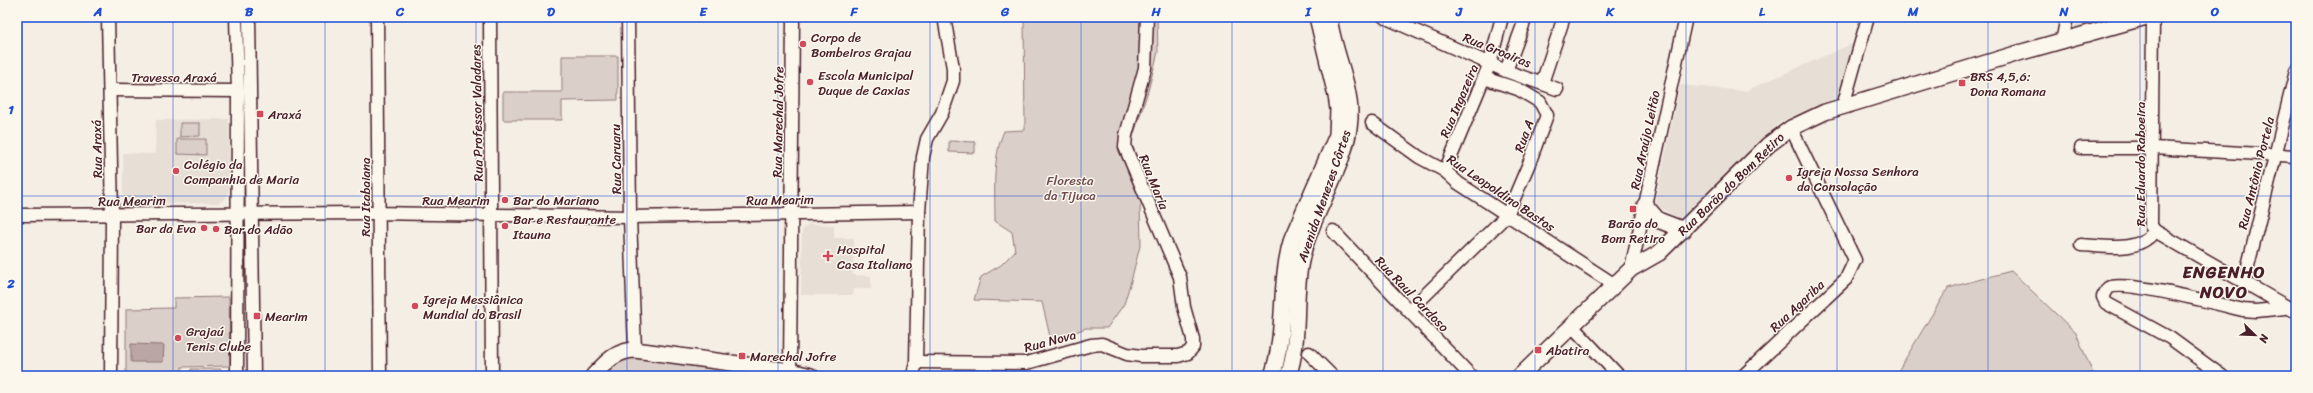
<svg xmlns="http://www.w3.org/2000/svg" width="2313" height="393" font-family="Sriracha,sans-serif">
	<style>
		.built { fill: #e7dfd6 }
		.green { fill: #dbd0c9; stroke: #92787a }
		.water { fill: #baa7a5; stroke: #8d7174 }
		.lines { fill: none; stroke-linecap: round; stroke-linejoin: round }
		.minor-casing { stroke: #4a1f2b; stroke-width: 15 }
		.major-casing { stroke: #4a1f2b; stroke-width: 18 }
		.minor { stroke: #fbf7ec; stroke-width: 12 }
		.major { stroke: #fbf7ec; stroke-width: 15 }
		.grid { fill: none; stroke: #1d4ed8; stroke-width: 1; stroke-opacity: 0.55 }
		.poi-dot { fill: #d1495b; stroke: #fbf7ec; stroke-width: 1.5 }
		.labels { text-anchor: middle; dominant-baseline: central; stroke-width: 3; stroke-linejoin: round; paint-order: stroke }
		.poi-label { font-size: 13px; fill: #4a1f2b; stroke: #fbf7ec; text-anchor: start }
		.street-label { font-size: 13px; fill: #4a1f2b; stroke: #fbf7ec }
		.park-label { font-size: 13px; fill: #6e4b52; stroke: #fbf7ec }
		.district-label { font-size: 17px; font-weight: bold; letter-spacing: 1px; fill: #4a1f2b; stroke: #fbf7ec }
		.neatline { fill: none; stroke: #1d4ed8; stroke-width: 1.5 }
		.grid-label { font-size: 13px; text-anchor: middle; font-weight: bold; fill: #1d4ed8 }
	</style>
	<rect width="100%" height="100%" fill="#f4eee4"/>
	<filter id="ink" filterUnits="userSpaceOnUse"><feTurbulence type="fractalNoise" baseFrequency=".025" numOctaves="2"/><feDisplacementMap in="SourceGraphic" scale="8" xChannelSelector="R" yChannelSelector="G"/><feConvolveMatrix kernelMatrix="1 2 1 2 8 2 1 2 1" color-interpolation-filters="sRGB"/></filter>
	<g filter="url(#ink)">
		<g class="built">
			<path d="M2077 17H2128L2078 32 2075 27Z"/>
			<path d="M1856 42 1841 96 1780 122 1679 220 1655 204 1680 85 1745 91Z"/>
			<path d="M229 119V189L227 196 223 200 218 203 131 204 123 198V153L155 154 156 120Z"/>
			<path d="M808 224 834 225V238H854L853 275 871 276V289H854L853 295H801L802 230Z"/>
		</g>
		<g class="green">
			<path d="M1024 17H1157L1158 52 1148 91 1131 143 1149 186 1140 208 1141 242 1131 281 1124 304 1107 328H1086L1051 341 1042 302 974 300 981 277 1001 265 1015 251 1012 232 995 221C995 190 992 159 1004 131L1025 130Z"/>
			<path d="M562 56H618V100L562 101V120H503V92H562Z"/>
			<path d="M180 123H200V136L180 137Z"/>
			<path d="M177 139H206V155L177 154Z"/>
			<path d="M949 141 975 142V153L949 152Z"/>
			<path d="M2011 271 2076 333 2094 376H1895L1948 288Z"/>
			<path d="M229 297 230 366 182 367V376H126V309L174 308V298Z"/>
			<path d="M634 356 770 376H604C613 366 620 359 634 356Z"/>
			<path d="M191 369H221V376H190Z"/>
		</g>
		<path class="water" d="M131 344 164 345 163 362H131Z"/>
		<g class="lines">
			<defs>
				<g id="minor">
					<path d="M108 17 112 216 111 376"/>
					<path d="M236 17 238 91 237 376"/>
					<path d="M249 17 254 376"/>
					<path d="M377 17 380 376"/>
					<path d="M490 17 492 376"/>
					<path d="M628 17 630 217 635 350"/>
					<path d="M1384 17 1506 71 1557 89"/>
					<path d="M2153 17 2151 226 2155 231 2296 312"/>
					<path d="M2062 42 2067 17"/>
					<path d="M1506 71 1526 17"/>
					<path d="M1542 83 1564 17"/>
					<path d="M110 90 238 91"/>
					<path d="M1843 106 1868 17"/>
					<path d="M1372 123 1419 157 1445 171 1458 183 1615 285"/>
					<path d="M2081 148H2153L2296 156"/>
					<path d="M1445 171 1490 63 1502 17"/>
					<path d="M17 215 371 213 630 217 919 212"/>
					<path d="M1333 231 1471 376"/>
					<path d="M2081 245C2106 246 2137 254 2155 231"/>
					<path d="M1631 269 1686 17"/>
					<path d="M2244 282 2296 71"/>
					<path d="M1409 311 1507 215 1530 161 1547 115 1540 102 1518 89 1484 78"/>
					<path d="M1572 326 1619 376"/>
					<path d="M1309 353 1332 376"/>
					<path d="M916 362 1027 363 1091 345 1102 344 1127 354 1141 356H1178L1188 353 1193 347V339L1184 307 1180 277 1125 147 1126 135 1145 68 1147 17"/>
					<path d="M790 371 793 17"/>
					<path d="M913 376 916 362 919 212 923 157 927 139 942 113 953 81V68L944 17"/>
					<path d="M1743 376 1846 279 1855 260 1791 128"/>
					<path d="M2222 376 2170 338 2106 303 2103 297 2108 288C2122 279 2222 305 2243 310L2256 311 2285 308"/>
				</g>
				<g id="major">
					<path d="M1645 205 1658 220 1684 230"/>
					<path d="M593 376C606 362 615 351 635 350L790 371 811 376"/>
					<path d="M1272 376C1287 332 1278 283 1292 238L1337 135 1338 109 1336 96 1317 17"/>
					<path d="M1288 376C1301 341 1293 298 1301 261 1310 215 1348 165 1350 118 1351 83 1333 51 1329 17"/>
					<path d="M1520 376 1631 269 1659 253 1768 145 1791 128 1825 112 2022 52 2146 17"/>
				</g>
			</defs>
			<use href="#minor" class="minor-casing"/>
			<use href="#major" class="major-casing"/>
			<use href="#minor" class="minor"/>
			<use href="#major" class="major"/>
		</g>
	</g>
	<path class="grid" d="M173 17V376M325 17V376M476 17V376M627 17V376M778 17V376M930 17V376M1081 17V376M1232 17V376M1383 17V376M1535 17V376M1686 17V376M1837 17V376M1988 17V376M2140 17V376M17 196H2296"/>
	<g class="poi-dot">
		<circle cx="803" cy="44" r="4"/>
		<circle cx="810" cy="82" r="4"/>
		<rect x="1958" y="79" width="8" height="8" rx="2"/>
		<rect x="256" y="110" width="8" height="8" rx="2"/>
		<circle cx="176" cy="171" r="4"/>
		<circle cx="1789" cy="178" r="4"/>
		<circle cx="505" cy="200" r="4"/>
		<rect x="1629" y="205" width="8" height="8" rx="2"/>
		<circle cx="505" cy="226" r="4"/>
		<circle cx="204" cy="228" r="4"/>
		<circle cx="216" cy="229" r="4"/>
		<path d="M826 250h4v4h4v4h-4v4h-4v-4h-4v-4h4z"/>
		<circle cx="415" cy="306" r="4"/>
		<rect x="253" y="312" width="8" height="8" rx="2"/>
		<circle cx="178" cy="338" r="4"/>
		<rect x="1534" y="346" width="8" height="8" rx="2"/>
		<rect x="738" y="352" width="8" height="8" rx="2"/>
	</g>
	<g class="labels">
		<g class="poi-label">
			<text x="811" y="37">Corpo de<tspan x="811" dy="15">Bombeiros Grajau</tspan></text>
			<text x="818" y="75">Escola Municipal<tspan x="818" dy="15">Duque de Caxias</tspan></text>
			<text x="1970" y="76">BRS 4,5,6:<tspan x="1970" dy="15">Dona Romana</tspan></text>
			<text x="268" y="114">Araxá</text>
			<text x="184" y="164">Colégio da<tspan x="184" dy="15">Companhia de Maria</tspan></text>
			<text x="1797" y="171">Igreja Nossa Senhora<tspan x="1797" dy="15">da Consolação</tspan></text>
			<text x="513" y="200">Bar do Mariano</text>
			<text x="513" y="219">Bar e Restaurante<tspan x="513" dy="15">Itauna</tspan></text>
			<text x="1633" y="223" text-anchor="middle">Barão do<tspan x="1633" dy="15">Bom Retiro</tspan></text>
			<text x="196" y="228" text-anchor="end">Bar da Eva</text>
			<text x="224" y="229">Bar do Adão</text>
			<text x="837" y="249">Hospital<tspan x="837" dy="15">Casa Italiano</tspan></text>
			<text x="423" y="299">Igreja Messiânica<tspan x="423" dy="15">Mundial do Brasil</tspan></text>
			<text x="265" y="316">Mearim</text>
			<text x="186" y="331">Grajaú<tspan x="186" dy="15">Tenis Clube</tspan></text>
			<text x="1546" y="350">Abatira</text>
			<text x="750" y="356">Marechal Jofre</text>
		</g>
		<g class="street-label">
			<text transform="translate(1497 50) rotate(22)">Rua Groairas</text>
			<text x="174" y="77">Travessa Araxá</text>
			<text transform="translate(1459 101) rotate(-67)">Rua Ingazeira</text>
			<text transform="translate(477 113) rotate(-91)">Rua Professor Valadares</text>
			<text transform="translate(778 122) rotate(-89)">Rua Marechal Jofre</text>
			<text transform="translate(1524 136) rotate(-70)">Rua A</text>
			<text transform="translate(1645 140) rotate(-78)">Rua Araújo Leitão</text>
			<text transform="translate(97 149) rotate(-91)">Rua Araxá</text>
			<text transform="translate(616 159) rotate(-91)">Rua Caruaru</text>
			<text transform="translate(2140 164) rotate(-90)">Rua Eduardo Raboeira</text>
			<text transform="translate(2256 173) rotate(-76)">Rua Antônio Portela</text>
			<text transform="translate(1154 182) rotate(68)">Rua Maria</text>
			<text transform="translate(1731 184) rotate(-44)">Rua Barão do Bom Retiro</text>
			<text transform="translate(1501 193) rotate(34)">Rua Leopoldino Bastos</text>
			<text transform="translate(1324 196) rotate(-71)">Avenida Menezes Côrtes</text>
			<text transform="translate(365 197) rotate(-90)">Rua Itabaiana</text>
			<text x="456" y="200">Rua Mearim</text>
			<text transform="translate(780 200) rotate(-1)">Rua Mearim</text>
			<text transform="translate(132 201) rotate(-1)">Rua Mearim</text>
			<text transform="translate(1412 294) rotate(46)">Rua Raul Cardoso</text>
			<text transform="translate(1797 306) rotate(-43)">Rua Agariba</text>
			<text transform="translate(1050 341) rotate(-15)">Rua Nova</text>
		</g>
		<g class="park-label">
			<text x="1070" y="180">Floresta<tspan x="1070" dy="15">da Tijuca</tspan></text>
		</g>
		<g class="district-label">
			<text x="2224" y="272">ENGENHO<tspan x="2224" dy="20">NOVO</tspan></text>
		</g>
	</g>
	<rect width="2313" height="393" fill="none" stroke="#fbf7ec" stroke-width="44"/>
	<g transform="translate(2255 335) rotate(113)" stroke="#fbf7ec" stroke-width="3" paint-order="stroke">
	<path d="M0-3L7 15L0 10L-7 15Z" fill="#4a1f2b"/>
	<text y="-6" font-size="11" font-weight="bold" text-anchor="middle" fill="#4a1f2b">N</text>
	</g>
	<rect x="22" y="22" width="2269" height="349" class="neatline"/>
	<g class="grid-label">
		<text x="98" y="16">A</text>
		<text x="249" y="16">B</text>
		<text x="400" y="16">C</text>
		<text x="551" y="16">D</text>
		<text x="703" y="16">E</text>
		<text x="854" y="16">F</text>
		<text x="1005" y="16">G</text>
		<text x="1156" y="16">H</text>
		<text x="1308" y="16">I</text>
		<text x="1459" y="16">J</text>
		<text x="1610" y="16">K</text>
		<text x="1762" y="16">L</text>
		<text x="1913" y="16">M</text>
		<text x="2064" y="16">N</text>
		<text x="2215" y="16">O</text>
		<text x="11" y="114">1</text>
		<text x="11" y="288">2</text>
	</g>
</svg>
